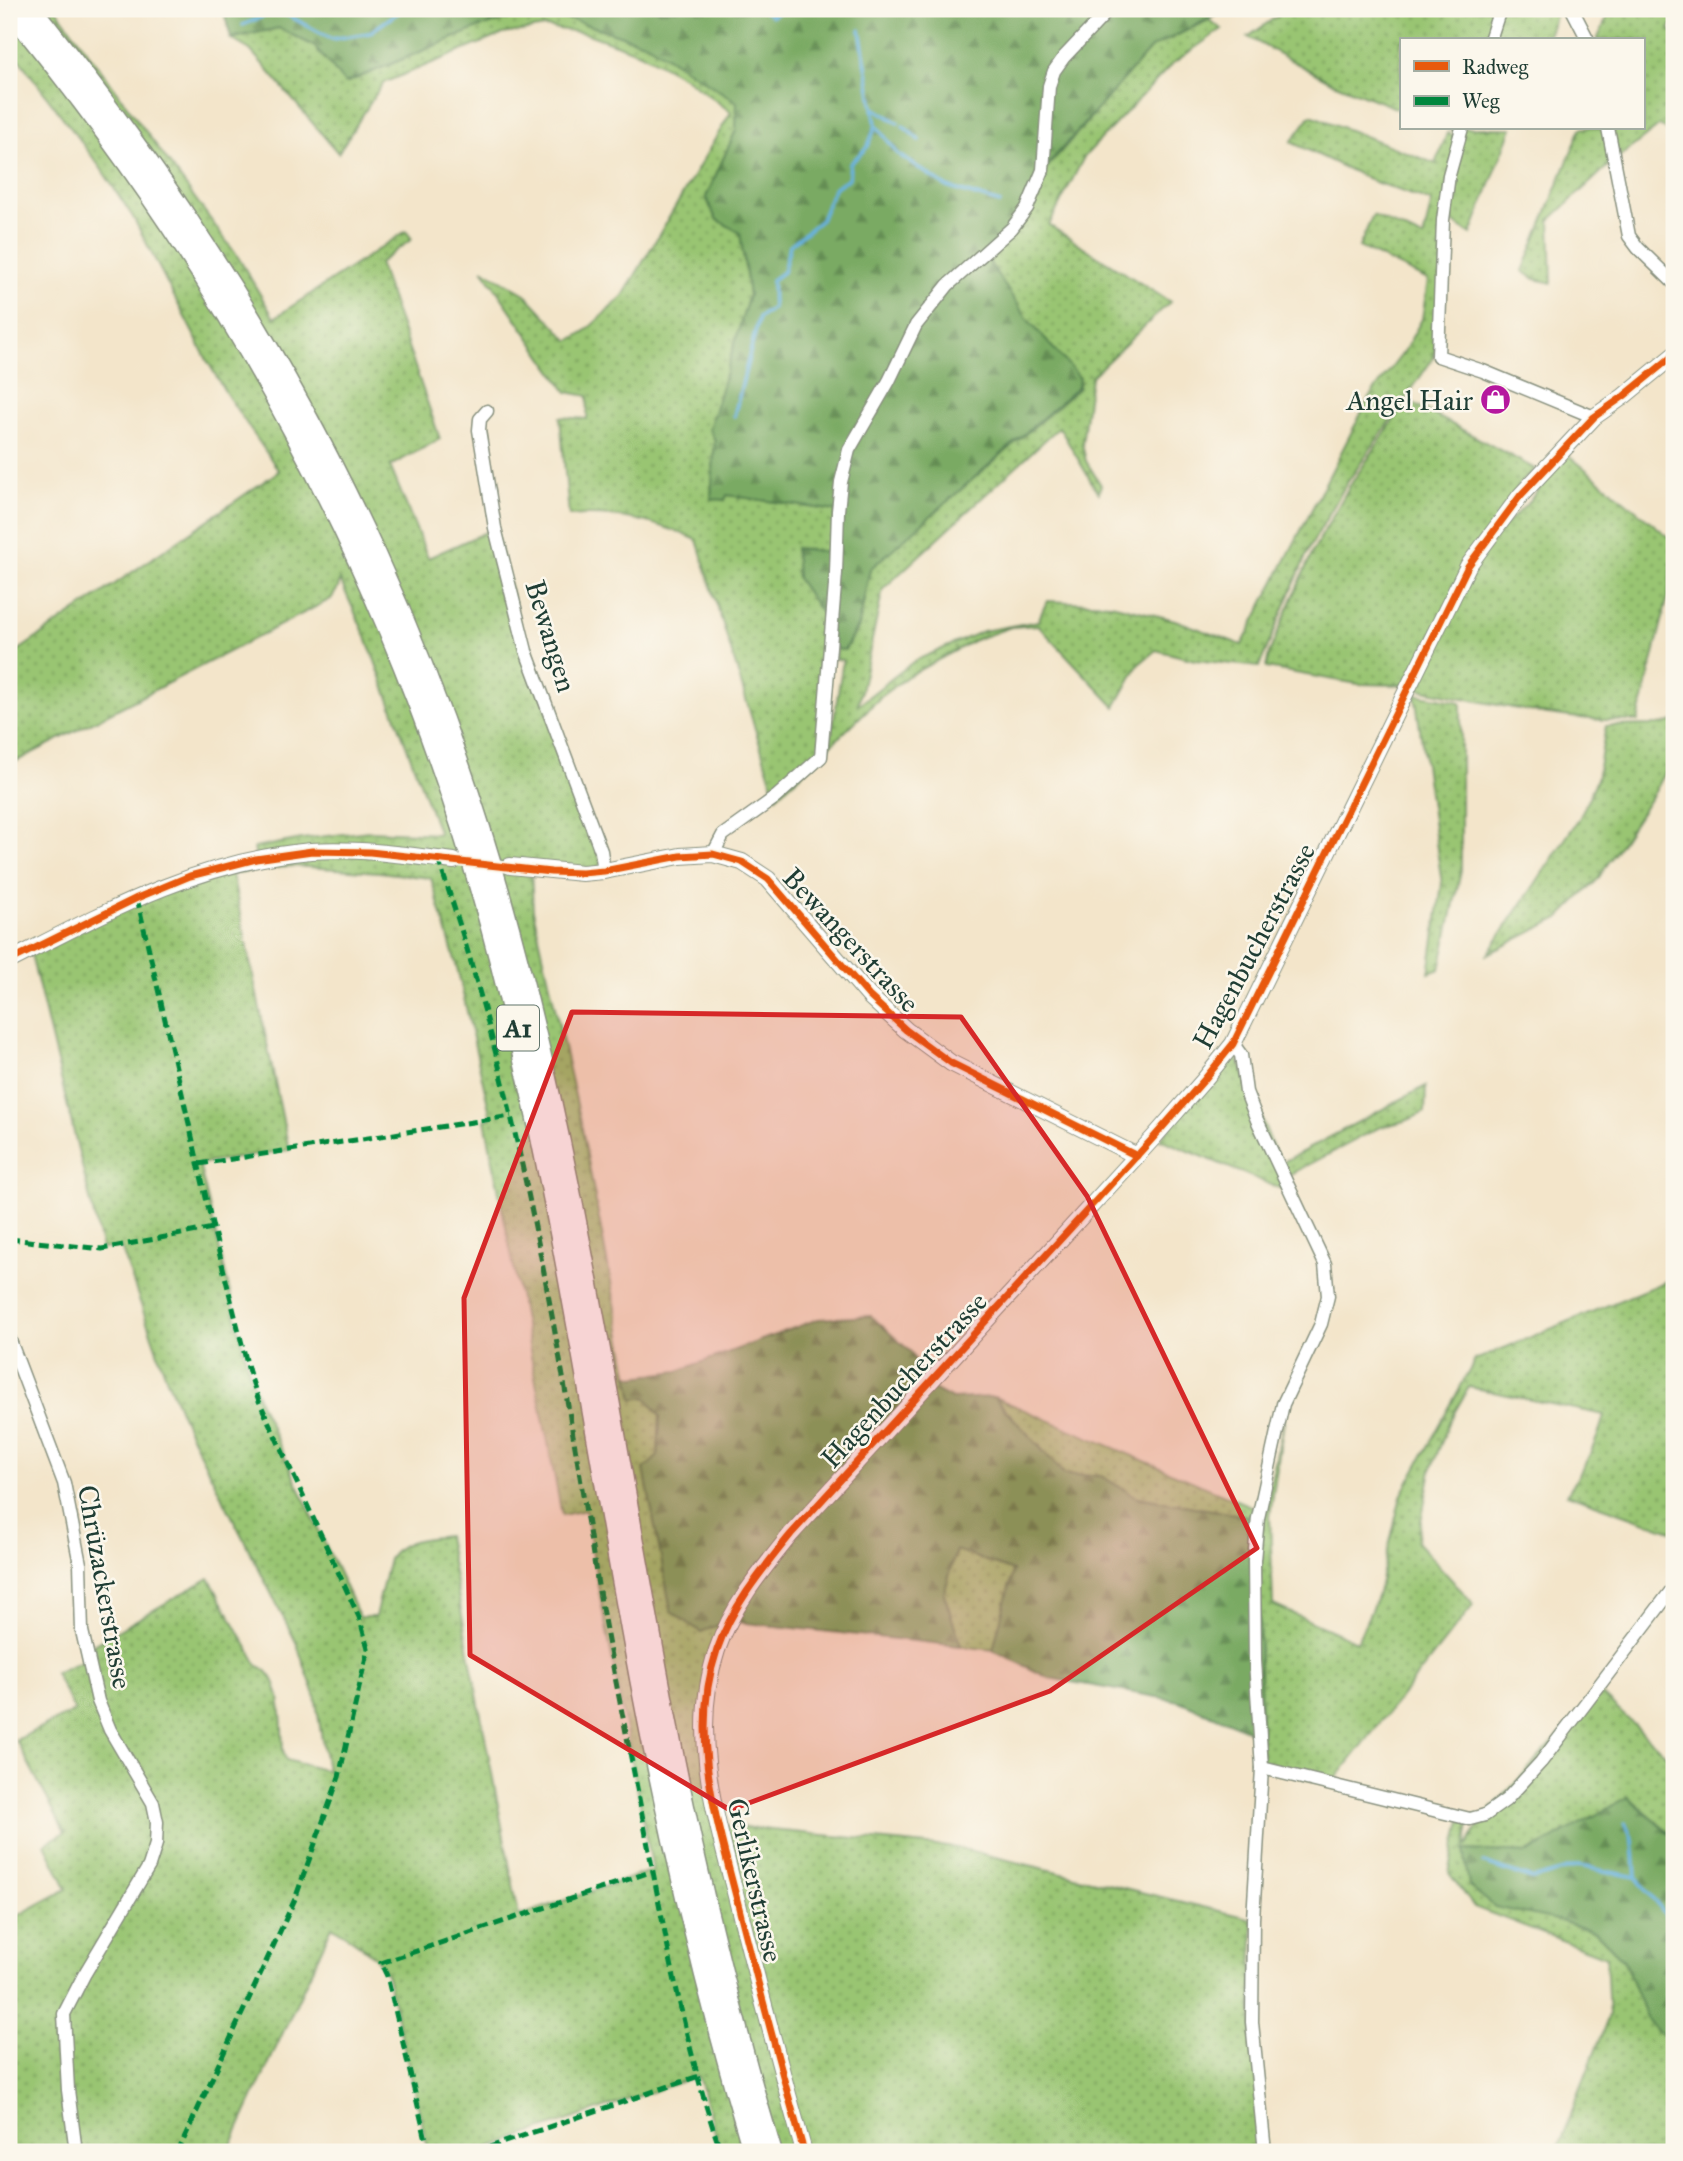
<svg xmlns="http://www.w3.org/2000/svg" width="1683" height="2161" font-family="'IM FELL Great Primer',serif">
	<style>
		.grass { fill: url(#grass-dots); stroke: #5c8153; stroke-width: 2; fill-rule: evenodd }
		.forest { fill: url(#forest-firs); stroke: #4c744c; stroke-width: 2 }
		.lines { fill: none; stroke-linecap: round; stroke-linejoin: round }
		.stream { stroke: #67b2df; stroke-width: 3.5 }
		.street-casing { stroke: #89917f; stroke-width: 15 }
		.secondary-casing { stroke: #89917f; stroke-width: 18 }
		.highway-casing { stroke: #89917f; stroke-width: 24 }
		.street { stroke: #fff; stroke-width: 12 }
		.secondary { stroke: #fff; stroke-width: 16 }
		.highway { stroke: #fff; stroke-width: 21 }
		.quiet { stroke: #00873e; stroke-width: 5; stroke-dasharray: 10 5; stroke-linecap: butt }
		.cycleway-casing { stroke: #fbf7ec; stroke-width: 11 }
		.cycleway { stroke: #e8590c; stroke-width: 7 }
		.marked { fill: #d62828; fill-opacity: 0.2; stroke: #d62828; stroke-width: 5; stroke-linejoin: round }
		.labels { text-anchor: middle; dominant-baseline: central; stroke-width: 5; stroke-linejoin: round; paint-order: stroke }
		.shield { fill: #fbf7ec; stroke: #61756b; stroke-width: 2 }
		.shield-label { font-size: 26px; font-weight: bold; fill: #1f3d34 }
		.poi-label { font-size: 28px; fill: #1f3d34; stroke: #fbf7ec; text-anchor: end }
		.street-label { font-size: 28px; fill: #1f3d34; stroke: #fbf7ec }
	</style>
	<defs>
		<pattern id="grass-dots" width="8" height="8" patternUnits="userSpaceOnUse" patternTransform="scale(1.75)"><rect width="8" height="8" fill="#99c572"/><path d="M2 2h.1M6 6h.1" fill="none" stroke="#7ca15e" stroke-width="1.8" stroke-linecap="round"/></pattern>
		<pattern id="forest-firs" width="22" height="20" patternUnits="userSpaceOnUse" patternTransform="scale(1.75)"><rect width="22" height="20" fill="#7aaa64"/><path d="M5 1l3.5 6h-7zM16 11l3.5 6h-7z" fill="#638c53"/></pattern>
	</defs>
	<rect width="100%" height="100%" fill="#fbf7ec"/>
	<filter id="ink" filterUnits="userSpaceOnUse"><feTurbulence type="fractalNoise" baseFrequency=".0143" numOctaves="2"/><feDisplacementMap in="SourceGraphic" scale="14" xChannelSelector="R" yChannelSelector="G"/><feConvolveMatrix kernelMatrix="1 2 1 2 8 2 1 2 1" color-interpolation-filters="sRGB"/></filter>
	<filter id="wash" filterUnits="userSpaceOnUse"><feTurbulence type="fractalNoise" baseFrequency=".00686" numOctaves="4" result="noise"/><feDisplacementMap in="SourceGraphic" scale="28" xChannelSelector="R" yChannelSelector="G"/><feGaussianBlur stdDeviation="1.57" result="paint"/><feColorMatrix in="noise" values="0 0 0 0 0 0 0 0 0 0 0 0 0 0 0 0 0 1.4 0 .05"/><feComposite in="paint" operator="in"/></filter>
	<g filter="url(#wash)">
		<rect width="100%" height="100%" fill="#f3e5ca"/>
		<g class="grass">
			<path d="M9 9H56L238 257 274 318 406 231 412 239 379 263 440 439 390 466 428 558 495 528 526 651 604 871 531 869 533 910 580 1118 633 1399 646 1397 660 1416 658 1456 728 1621 708 1685 719 1825 958 1848 1253 1919 1252 2022 1265 2152H721L698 2076 475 2152H429L387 1976C377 1952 353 1941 332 1926L228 2152H9V1920L67 1889 45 1844 65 1832 16 1740 75 1711 55 1673 88 1658 86 1649 209 1578 258 1666C285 1675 281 1727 283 1751L286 1760 327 1771 315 1695 296 1642 190 1434 167 1380 121 1247 102 1249 30 950 137 898 256 859 254 848 302 839 369 831 439 834 366 637 340 580 338 588 331 599 9 765V657L279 471 227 395 208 362 133 217 100 167 9 46ZM292 866 379 872 431 878 457 967 491 1118 485 1120 562 1515 586 1510 596 1575 653 1870 519 1916 447 1536C426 1539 400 1538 389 1559L375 1617H359L259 1401 249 1372 199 1164 289 1150 232 874Z"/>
			<path d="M1287 9H1303L1301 11 1306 9H1558L1546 40H1401V110L1333 83 1248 37Z"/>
			<path d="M1611 9H1674V22L1669 29 1674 33V137L1660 125 1618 158 1612 128H1643V40H1597Z"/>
			<path d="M532 12 576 21 647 44 737 102 736 130 706 197 716 219 740 232 749 295 710 428 715 440 711 498 725 500 727 495 835 511 834 553 795 548 797 578 826 620 821 757 776 797 697 540C655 521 615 512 569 516L560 417 587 419 588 396 567 392 482 269 525 294 569 341 587 330 623 296 731 112 685 78 640 53 585 33 545 27 503 34 383 83 338 153 260 61 250 50 231 39 279 28 314 46 346 83 480 27Z"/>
			<path d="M1209 20 1222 29 1172 64 1084 157 1049 225 1170 302 1091 377 1082 444 1086 461 1101 485 1098 493 1059 427 883 589 858 705 914 661 983 631 1038 621 1047 601 1111 604 1175 620 1242 645 1369 398 1405 350 1422 319 1428 280 1359 247 1373 215 1423 238 1432 202 1375 182 1291 142 1311 115 1436 164 1447 133 1458 137 1434 357 1345 486 1309 549 1259 667 1195 660 1156 650 1138 665 1115 707 1038 625 1011 627 977 639 908 676 884 694 830 746 843 660 835 659 836 649 845 650 859 627 870 568 1079 388 1080 378 1027 319 985 257 1046 169 1151 48Z"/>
			<path d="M1447 128H1512L1471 234 1446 218 1463 134Z"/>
			<path d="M1581 128H1604L1610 164 1550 220 1552 283 1535 279 1523 271Z"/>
			<path d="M1407 400 1535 469 1521 482 1505 507 1404 685 1358 684 1266 668 1269 653 1313 551 1349 487Z"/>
			<path d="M1567 454 1674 541 1668 596 1638 721C1560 722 1488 702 1413 688L1473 570 1497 533 1526 505Z"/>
			<path d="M1415 694 1461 702V871L1440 969 1429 973 1442 884Z"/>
			<path d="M1674 721V749L1668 767 1656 790 1597 880 1559 918 1488 954 1580 817 1597 779 1606 726 1659 725Z"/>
			<path d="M1230 1057H1237L1291 1193 1160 1139Z"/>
			<path d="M1426 1086 1425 1112 1408 1120 1378 1128 1289 1175 1283 1162Z"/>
			<path d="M1674 1278V1532L1567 1494C1583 1469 1597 1444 1604 1415L1469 1387 1450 1420 1431 1470 1417 1542 1474 1604 1331 1785 1262 1768 1255 1605 1263 1517 1284 1421 1270 1515 1273 1605 1357 1642 1377 1597 1401 1496 1475 1360Z"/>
			<path d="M994 1397 1260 1510 1258 1518 1137 1497 1101 1476 1065 1475Z"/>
			<path d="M956 1549 1014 1571 993 1650 961 1646 944 1594Z"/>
			<path d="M1599 1692 1674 1762V1836L1629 1797 1527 1853 1464 1850 1557 1920 1596 1932 1623 1959 1656 2031 1674 2041V2152H1556L1609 2016 1606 1957 1474 1907 1449 1873 1462 1817 1470 1819 1465 1848 1484 1817Z"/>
		</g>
		<g class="forest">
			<path d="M223 9H1224L1210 18 1151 48 1043 170 1027 208 983 253 1028 320 1079 377 1078 387 870 569 858 625 844 650 836 649 826 620 797 578 795 548 838 553 837 511 727 495 725 500 711 499 715 440 709 429 749 295 740 233 716 219 706 197 736 130 737 102 647 44 576 21 532 12 480 27 345 83 314 46 279 28 231 38Z"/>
			<path d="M871 1316 911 1352 928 1386 952 1399 994 1397 1065 1475 1101 1476 1137 1497 1258 1518 1261 1736 1179 1701 1049 1678 993 1650 1013 1571 956 1550 944 1594 961 1646 728 1621 701 1632 671 1611 644 1469 658 1456 660 1416 646 1397 633 1399 628 1374 634 1377 678 1371 818 1319Z"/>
			<path d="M1628 1797 1674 1837V2041L1656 2031 1646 2017 1623 1959 1596 1932 1557 1920 1495 1907 1469 1886 1464 1850 1528 1853Z"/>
		</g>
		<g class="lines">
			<g class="stream">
				<path d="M762 9 772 16 783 9"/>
				<path d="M243 25 278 10 332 39 369 33 403 9"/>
				<path d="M874 108 898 123"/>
				<path d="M876 125 898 154"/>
				<path d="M903 126 919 140"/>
				<path d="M901 156 947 187 1000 203"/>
				<path d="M734 416 759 317 773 308 772 280 783 272 790 245 821 220 834 188 849 178 850 164 868 146 876 125 860 30"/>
				<path d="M1625 1823 1633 1841 1636 1877"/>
				<path d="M1483 1863 1532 1879 1579 1866 1636 1877 1674 1925"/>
			</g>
		</g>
	</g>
	<g filter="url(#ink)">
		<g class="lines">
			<defs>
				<g id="street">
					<path d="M1572 9 1588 40"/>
					<path d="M1490 40 1500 9"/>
					<path d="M1462 128 1449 175 1443 220 1438 356 1483 371 1594 417"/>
					<path d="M1608 128 1629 236 1638 248 1674 283"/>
					<path d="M487 411 480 419 479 430 495 528 526 651 601 851 604 871"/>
					<path d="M713 854 723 835 776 797 821 757 836 573 838 511 841 482 849 450 889 381 916 325 948 285 1012 228 1027 208 1043 170 1049 86 1054 71 1064 57 1102 17 1105 9"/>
					<path d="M1233 1044 1241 1055 1246 1092 1257 1120 1325 1264 1328 1296 1321 1324 1283 1404 1258 1518 1254 1560 1255 1661 1262 1768 1253 1919 1252 2022 1265 2152"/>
					<path d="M9 1338 64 1483 80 1564 82 1631 98 1701 110 1730 153 1803 157 1822 156 1844 149 1866 84 1975 64 2014 68 2090 76 2152"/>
					<path d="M1262 1768 1470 1819 1485 1815 1506 1800 1541 1762 1674 1587"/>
				</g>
				<g id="secondary">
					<path d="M510 866 582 873 604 871 680 856 713 854 742 862 768 879 869 996 906 1030 951 1063 1137 1156"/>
					<path d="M9 961C107 911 199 861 311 851 358 848 407 855 454 861"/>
					<path d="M804 2152C782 2074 761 1995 741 1916 720 1830 687 1738 717 1650 732 1606 762 1570 791 1534L1154 1137 1204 1080 1233 1044 1468 566 1520 496 1594 417 1624 396 1674 355"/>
				</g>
				<g id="highway">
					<path d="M10 9C226 269 392 573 484 900 556 1156 592 1419 641 1681 671 1840 708 1997 754 2152"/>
					<path d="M31 9C88 81 144 154 195 232 331 436 435 664 501 901 577 1172 614 1451 667 1726 695 1870 729 2012 771 2152"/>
				</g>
			</defs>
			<use href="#street" class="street-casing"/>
			<use href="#secondary" class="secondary-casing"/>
			<use href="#highway" class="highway-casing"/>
			<use href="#street" class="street"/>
			<use href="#secondary" class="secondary"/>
			<use href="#highway" class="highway"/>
			<g class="quiet">
				<path d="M438 859C518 1090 556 1332 596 1573 609 1652 626 1730 641 1809 663 1922 683 2043 721 2152"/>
				<path d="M137 898 213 1228 249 1372 259 1401 359 1617 368 1648 339 1777 295 1899 178 2152"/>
				<path d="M199 1164 511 1116"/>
				<path d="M9 1239 102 1249 213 1228"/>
				<path d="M429 2152 387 1976 381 1963 653 1871"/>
				<path d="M475 2152 699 2076"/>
			</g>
			<defs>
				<g id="cycleway">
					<path d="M9 961 137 898 190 876 256 859 312 851 370 852 551 872 582 873 604 871 680 856 713 854 742 862 768 879 869 996 906 1030 951 1063 1137 1156"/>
					<path d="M804 2152C782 2074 761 1995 741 1916 720 1830 687 1738 717 1650 732 1606 762 1570 791 1534L1154 1137 1204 1080 1233 1044 1468 566 1520 496 1594 417 1624 396 1674 355"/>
				</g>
			</defs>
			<use href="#cycleway" class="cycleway-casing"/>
			<use href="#cycleway" class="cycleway"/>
		</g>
	</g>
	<path class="marked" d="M572 1012 961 1017 1087 1196 1257 1548 1050 1691 730 1810 470 1655 464 1298Z"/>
	<defs>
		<symbol id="shop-disc" viewBox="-11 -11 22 22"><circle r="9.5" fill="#b5179e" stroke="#fbf7ec"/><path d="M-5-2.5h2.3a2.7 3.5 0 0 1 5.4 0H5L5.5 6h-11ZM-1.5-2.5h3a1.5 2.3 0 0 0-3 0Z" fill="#fff"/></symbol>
	</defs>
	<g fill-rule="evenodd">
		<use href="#shop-disc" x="1478" y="382" width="35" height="35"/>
	</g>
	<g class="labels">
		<rect class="shield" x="497" y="1005.5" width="42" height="45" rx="5"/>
		<g class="shield-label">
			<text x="518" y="1028">A1</text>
		</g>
		<g class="poi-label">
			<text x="1473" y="400">Angel Hair</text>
		</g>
		<g class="street-label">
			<text transform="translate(551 636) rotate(73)">Bewangen</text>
			<text transform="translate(851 940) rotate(47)">Bewangerstrasse</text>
			<text transform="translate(1254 946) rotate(-62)">Hagenbucherstrasse</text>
			<text transform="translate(904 1380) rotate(-47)">Hagenbucherstrasse</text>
			<text transform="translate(105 1587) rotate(80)">Chrüzackerstrasse</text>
			<text transform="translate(755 1880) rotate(77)">Gerlikerstrasse</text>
		</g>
	</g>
	<rect width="1683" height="2161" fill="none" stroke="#fbf7ec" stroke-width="35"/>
	<rect x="1400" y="38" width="245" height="91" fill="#fbf7ec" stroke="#a3ada2" stroke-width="2"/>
	<rect x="1414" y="61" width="35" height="10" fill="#e8590c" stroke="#a3ada2" stroke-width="2"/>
	<text x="1462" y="74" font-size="21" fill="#1f3d34">Radweg</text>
	<rect x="1414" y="96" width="35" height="10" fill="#00873e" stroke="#a3ada2" stroke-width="2"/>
	<text x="1462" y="108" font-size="21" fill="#1f3d34">Weg</text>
</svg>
